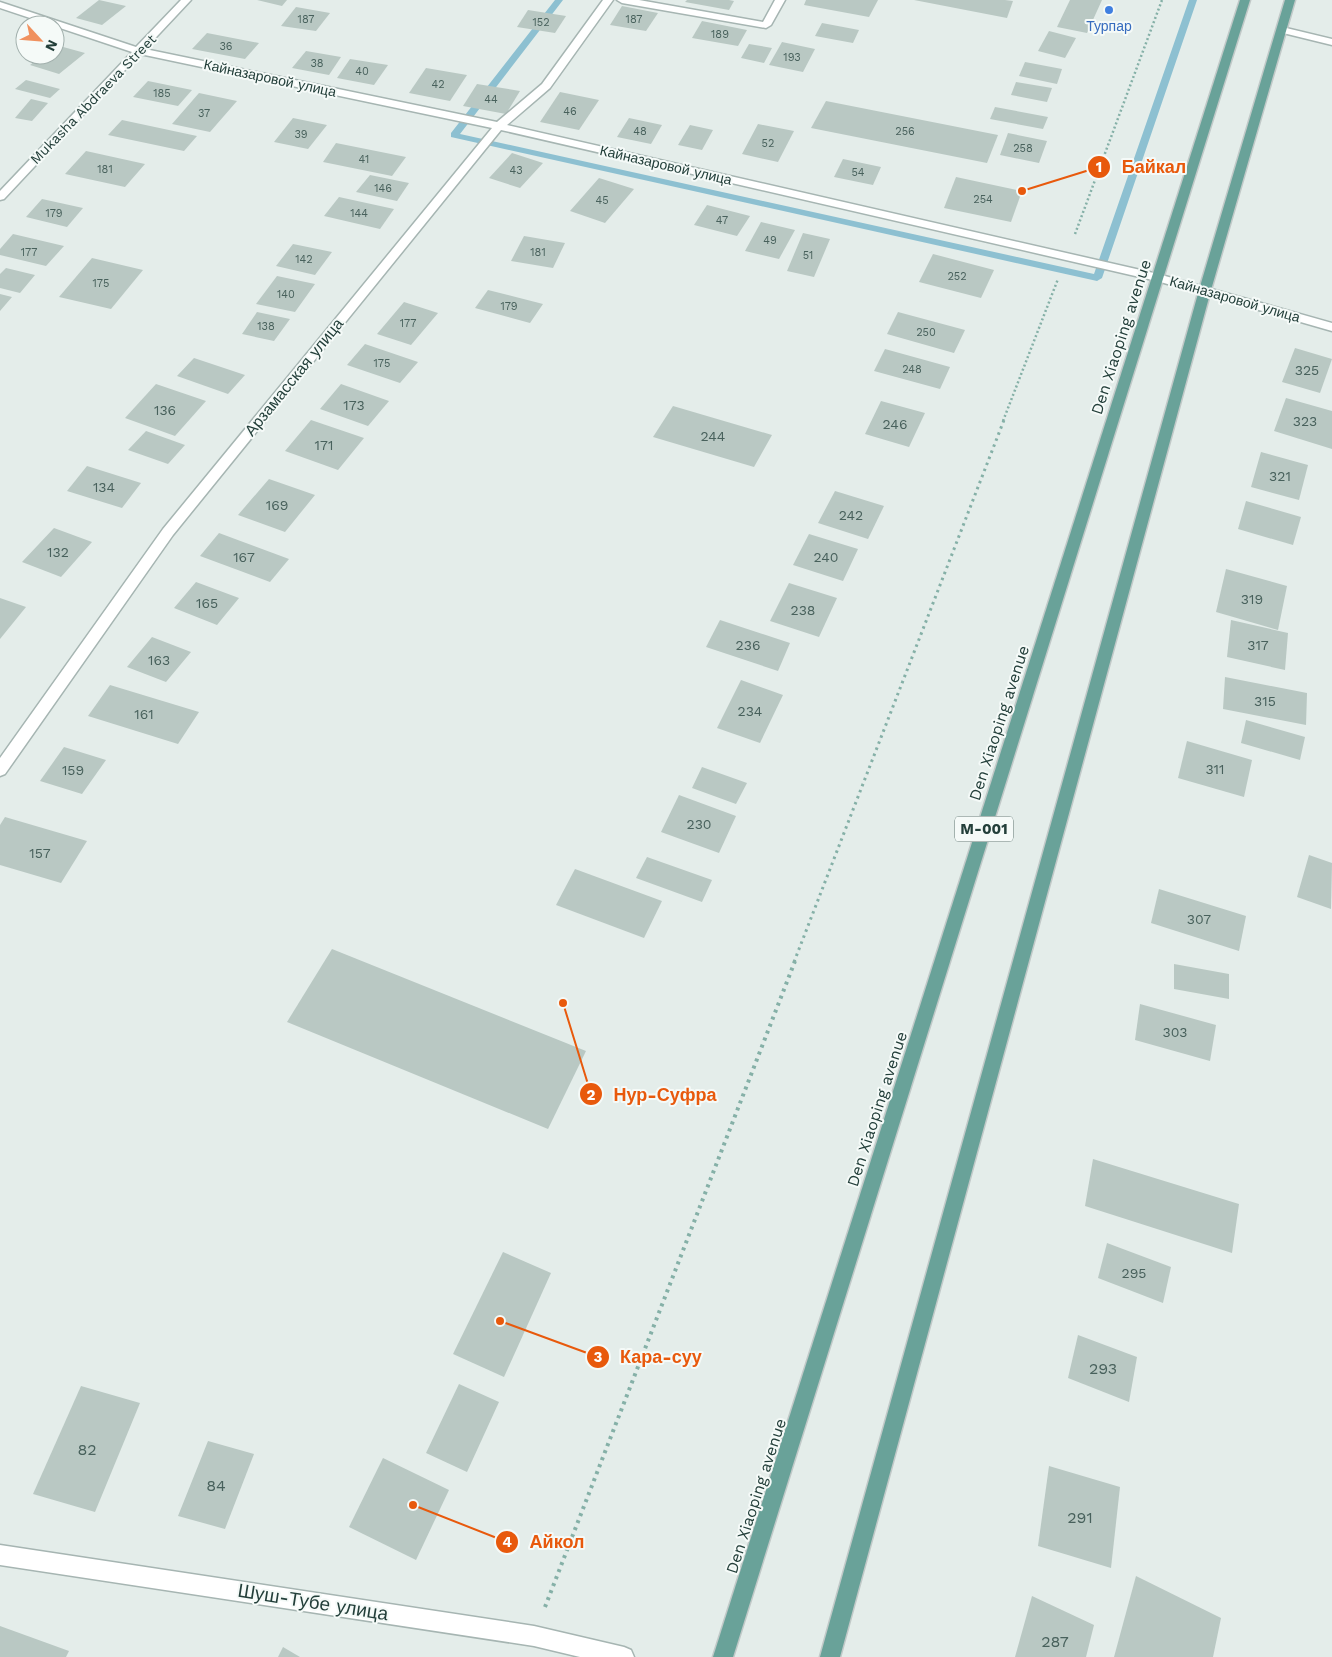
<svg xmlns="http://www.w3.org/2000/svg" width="1332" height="1657" font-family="'Work Sans',sans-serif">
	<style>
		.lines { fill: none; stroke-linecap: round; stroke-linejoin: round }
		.stream { fill: #8dc0d1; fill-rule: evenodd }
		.building { fill: #b9c8c3 }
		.minor-casing { stroke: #a6b5b2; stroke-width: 3 }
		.major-casing { stroke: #c1c9c8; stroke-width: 3 }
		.path-far2 { stroke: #85b0a7; stroke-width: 2.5; stroke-dasharray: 2 2.5; stroke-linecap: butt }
		.path-far1 { stroke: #85b0a7; stroke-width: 3; stroke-dasharray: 2.5 4; stroke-linecap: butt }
		.path { stroke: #85b0a7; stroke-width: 4; stroke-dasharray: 3 4.5; stroke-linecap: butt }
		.minor { fill: #fff; fill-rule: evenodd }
		.major { fill: #69a299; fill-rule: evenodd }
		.shop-dot { fill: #3f7fe0; stroke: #f5faf8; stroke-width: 2 }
		.labels { text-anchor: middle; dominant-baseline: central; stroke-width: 4; stroke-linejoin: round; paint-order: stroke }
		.far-number-label { font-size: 11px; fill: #48615c }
		.far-shop-label { font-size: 14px; fill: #366cbe; stroke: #f5faf8 }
		.far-street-label { font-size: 14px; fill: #233f3a; stroke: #f5faf8 }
		.number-label { font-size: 14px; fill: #48615c }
		.shield { fill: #f5faf8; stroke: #627773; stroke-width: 1 }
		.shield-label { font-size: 15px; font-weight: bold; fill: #233f3a }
		.street-label { font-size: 16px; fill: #233f3a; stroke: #f5faf8 }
		.near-number-label { font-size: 16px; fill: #48615c }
		.near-street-label { font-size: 19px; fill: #233f3a; stroke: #f5faf8 }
		.leader { fill: none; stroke: #e8590c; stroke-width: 2 }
		.callout-dot { fill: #e8590c; stroke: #f5faf8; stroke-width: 2 }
		.mark-label { font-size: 15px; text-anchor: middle; font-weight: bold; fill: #fff }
		.callout-label { font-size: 18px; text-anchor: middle; font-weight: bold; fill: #e8590c; stroke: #f5faf8; stroke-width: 4; stroke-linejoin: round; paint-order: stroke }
	</style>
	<rect width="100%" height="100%" fill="#e4edea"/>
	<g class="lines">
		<path class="stream" d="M555 0H563L460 134 1094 274 1189 0H1197L1102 278 1097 281 451 137V133Z"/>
	</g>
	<g class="building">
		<path d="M99 0 126 6 102 25 76 18Z"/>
		<path d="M257 0H287L282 6Z"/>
		<path d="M687 0H729L734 1 729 10 685 2Z"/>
		<path d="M806 0H878L869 17 804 5Z"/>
		<path d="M914 0H1005L1013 1 1007 18Z"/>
		<path d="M1070 0H1102L1087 33 1057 27Z"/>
		<path d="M622 6 658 13 646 31 610 25Z"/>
		<path d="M296 7 330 13 316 31 281 26Z"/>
		<path d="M528 10 566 16 555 33 517 27Z"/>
		<path d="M702 21 747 30 738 46 692 38Z"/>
		<path d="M822 23 859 30 853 43 815 36Z"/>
		<path d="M1049 31 1076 38 1065 58 1038 51Z"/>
		<path d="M207 33 259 43 245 59 192 49Z"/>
		<path d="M782 42 815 49 803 72 769 65Z"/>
		<path d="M749 44 772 48 764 63 741 58Z"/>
		<path d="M56 45 85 53 59 74 30 65 43 55H55Z"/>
		<path d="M306 51 341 57 329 75 292 68Z"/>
		<path d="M350 59 388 65 374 85 337 78Z"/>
		<path d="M1025 62 1062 69 1057 84 1019 76Z"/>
		<path d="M426 68 467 75 450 101 409 93Z"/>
		<path d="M26 80 60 89 50 98 15 89Z"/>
		<path d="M148 81 192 90 178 106 133 97Z"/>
		<path d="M1016 82 1052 88 1047 102 1011 95Z"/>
		<path d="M477 84 520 91 506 114 463 106Z"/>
		<path d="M560 92 599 100 579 130 540 122Z"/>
		<path d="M199 93 237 101 210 132 172 124Z"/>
		<path d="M31 99 48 103 32 121 15 118Z"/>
		<path d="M826 101 998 135 987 163 811 128Z"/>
		<path d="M995 107 1048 117 1043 129 990 119Z"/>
		<path d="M293 118 327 125 308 149 274 142Z"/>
		<path d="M629 118 662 125 651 144 617 137Z"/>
		<path d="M122 120 197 136 184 151 108 135Z"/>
		<path d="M758 124 794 131 778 162 742 154Z"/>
		<path d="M690 125 713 130 702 150 678 145Z"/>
		<path d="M1008 133 1047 141 1039 163 1000 155Z"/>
		<path d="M336 143 406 157 392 176 323 162Z"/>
		<path d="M86 151 145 164 125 187 65 174Z"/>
		<path d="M512 153 543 163 520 188 489 178Z"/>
		<path d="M843 159 881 167 873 185 834 177Z"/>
		<path d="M370 175 409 183 397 201 356 192Z"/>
		<path d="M956 177 1022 191 1011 222 944 208Z"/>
		<path d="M599 178 634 189 605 223 570 211Z"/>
		<path d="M339 197 394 209 380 229 324 216Z"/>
		<path d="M42 199 83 208 67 227 26 217Z"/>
		<path d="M707 205 750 216 737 236 694 225Z"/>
		<path d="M761 222 795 230 779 259 745 251Z"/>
		<path d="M803 233 830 239 814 277 787 271Z"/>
		<path d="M13 234 64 246 46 266 0 255V249Z"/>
		<path d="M524 236 565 243 553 268 511 261Z"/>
		<path d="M293 244 332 252 315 275 276 266Z"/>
		<path d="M933 254 994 270 981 298 919 282Z"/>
		<path d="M92 258 143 270 111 309 59 297Z"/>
		<path d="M6 268 35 275 20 293 0 288V274Z"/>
		<path d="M277 276 315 284 295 312 256 304Z"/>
		<path d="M488 290 543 304 530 323 475 308Z"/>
		<path d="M0 294 12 297 0 311Z"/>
		<path d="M404 302 438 313 411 345 377 334Z"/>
		<path d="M257 312 290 319 274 341 242 334Z"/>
		<path d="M898 312 965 330 954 353 887 334Z"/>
		<path d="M365 344 418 362 400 383 347 365Z"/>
		<path d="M1295 348 1332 359 1320 393 1282 382Z"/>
		<path d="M885 349 950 367 940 389 874 371Z"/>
		<path d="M194 358 245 375 228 394 177 376Z"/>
		<path d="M156 384 206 401 175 436 125 418Z"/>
		<path d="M341 384 389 401 368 426 320 409Z"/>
		<path d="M1286 398 1332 411V449L1274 431Z"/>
		<path d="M881 401 925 413 909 447 865 434Z"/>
		<path d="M673 406 772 435 754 467 653 437Z"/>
		<path d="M311 420 364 438 338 470 285 451Z"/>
		<path d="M146 431 185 445 168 464 128 450Z"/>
		<path d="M1261 452 1308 465 1299 500 1251 487Z"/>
		<path d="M87 466 141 483 122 508 67 491Z"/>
		<path d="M269 479 315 495 285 532 238 515Z"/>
		<path d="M835 491 884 506 868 539 818 523Z"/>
		<path d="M1246 501 1301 517 1293 545 1238 529Z"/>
		<path d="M54 528 92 542 61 577 22 562Z"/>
		<path d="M219 533 289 559 270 582 200 556Z"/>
		<path d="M809 534 858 549 843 581 793 565Z"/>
		<path d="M1226 569 1287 586 1278 630 1216 612Z"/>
		<path d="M196 582 239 598 217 625 174 608Z"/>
		<path d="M789 583 837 598 819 637 770 621Z"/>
		<path d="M0 598 26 607 0 639Z"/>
		<path d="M720 620 790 643 778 671 706 647Z"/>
		<path d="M1231 620 1288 633 1285 670 1227 657Z"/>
		<path d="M152 637 191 652 166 682 127 667Z"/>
		<path d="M1225 677 1307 693 1306 725 1223 709Z"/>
		<path d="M741 680 783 695 760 743 717 728Z"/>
		<path d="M110 685 199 712 178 744 88 716Z"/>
		<path d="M1246 720 1305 737 1300 760 1241 743Z"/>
		<path d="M1187 741 1252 760 1244 797 1178 778Z"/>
		<path d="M64 747 106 760 82 794 40 781Z"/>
		<path d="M702 767 747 783 736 804 692 788Z"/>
		<path d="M679 795 736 816 719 853 661 832Z"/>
		<path d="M5 817 87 841 61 883 0 865V825Z"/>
		<path d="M1309 855 1332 863 1331 909 1297 897Z"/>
		<path d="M647 857 712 880 702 902 636 878Z"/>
		<path d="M575 869 662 901 644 938 556 905Z"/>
		<path d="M1159 889 1246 916 1239 951 1151 923Z"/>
		<path d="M332 949 586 1051 548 1129 287 1022Z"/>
		<path d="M1174 964 1229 974V999L1174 989Z"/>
		<path d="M1140 1004 1216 1025 1210 1061 1135 1040Z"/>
		<path d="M1093 1159 1239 1204 1232 1253 1085 1206Z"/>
		<path d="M1107 1243 1171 1267 1163 1303 1098 1278Z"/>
		<path d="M503 1252 551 1273 504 1377 453 1354Z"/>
		<path d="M1078 1335 1137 1357 1129 1402 1068 1378Z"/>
		<path d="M459 1384 499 1402 467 1472 426 1453Z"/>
		<path d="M81 1386 140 1403 95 1512 33 1494Z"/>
		<path d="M208 1441 254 1454 225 1529 178 1516Z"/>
		<path d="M383 1458 449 1490 416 1560 349 1527Z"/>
		<path d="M1049 1466 1120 1487 1111 1568 1038 1546Z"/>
		<path d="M1136 1576 1221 1618 1213 1657H1114Z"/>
		<path d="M1032 1596 1094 1625 1086 1657H1015Z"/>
		<path d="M0 1626 69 1651 66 1657H0Z"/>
		<path d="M283 1647 300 1657H278Z"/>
	</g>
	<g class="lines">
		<defs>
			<g id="minor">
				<path d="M181 0H191L145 49 497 122 542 84 603 0H613L550 88 507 125 1158 274 1332 323V331L1157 281 501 130 173 535 5 774 0 776V758L163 529 492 128 140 54 4 199 0 200V191L132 52 0 8V2L136 47Z"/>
				<path d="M617 0H639L763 22 775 0H785L771 25 766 28 622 3Z"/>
				<path d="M1282 27 1332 39V45L1279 32V28Z"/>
				<path d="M0 1545 534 1626 624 1647 631 1650 634 1657H580L534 1646 0 1565Z"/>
			</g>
			<g id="major">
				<path d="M1240 0H1250L733 1657H713Z"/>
				<path d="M1285 0H1295L1211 290 840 1657H820L1199 290Z"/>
			</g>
		</defs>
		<use href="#minor" class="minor-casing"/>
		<use href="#major" class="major-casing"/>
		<g class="path-far2">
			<path d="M1075 234 1162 0"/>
			<path d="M1003 421 1058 279"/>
		</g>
		<path class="path-far1" d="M794 962 1004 420"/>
		<path class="path" d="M545 1607 795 961"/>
		<use href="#minor" class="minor"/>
		<use href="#major" class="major"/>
	</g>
	<circle class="shop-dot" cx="1109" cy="10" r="5"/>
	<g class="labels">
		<g class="far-number-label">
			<text x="306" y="19">187</text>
			<text x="634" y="19">187</text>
			<text x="541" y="22">152</text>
			<text x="720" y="34">189</text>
			<text x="226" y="46">36</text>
			<text x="792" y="57">193</text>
			<text x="317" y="63">38</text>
			<text x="362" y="71">40</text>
			<text x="438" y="84">42</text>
			<text x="162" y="93">185</text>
			<text x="491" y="99">44</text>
			<text x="570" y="111">46</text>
			<text x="204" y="113">37</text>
			<text x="640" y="131">48</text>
			<text x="905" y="131">256</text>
			<text x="301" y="134">39</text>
			<text x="768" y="143">52</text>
			<text x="1023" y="148">258</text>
			<text x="364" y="159">41</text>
			<text x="105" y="169">181</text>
			<text x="516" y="170">43</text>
			<text x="858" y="172">54</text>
			<text x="383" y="188">146</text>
			<text x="983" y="199">254</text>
			<text x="602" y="200">45</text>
			<text x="54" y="213">179</text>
			<text x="359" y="213">144</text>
			<text x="722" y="220">47</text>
			<text x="770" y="240">49</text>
			<text x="29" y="252">177</text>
			<text x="538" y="252">181</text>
			<text x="808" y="255">51</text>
			<text x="304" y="259">142</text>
			<text x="957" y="276">252</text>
			<text x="101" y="283">175</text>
			<text x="286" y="294">140</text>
			<text x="509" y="306">179</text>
			<text x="408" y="323">177</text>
			<text x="266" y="326">138</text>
			<text x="926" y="332">250</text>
			<text x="382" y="363">175</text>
			<text x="912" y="369">248</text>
		</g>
		<g class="far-shop-label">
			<text x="1109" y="26">Турпар</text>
		</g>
		<g class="far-street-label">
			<text transform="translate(270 78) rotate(12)">Кайназаровой улица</text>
			<text transform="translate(93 99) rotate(-46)">Mukasha Abdraeva Street</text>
			<text transform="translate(666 165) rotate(13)">Кайназаровой улица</text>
			<text transform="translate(1235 299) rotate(16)">Кайназаровой улица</text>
		</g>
		<g class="number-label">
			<text x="1307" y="370">325</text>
			<text x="354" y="405">173</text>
			<text x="165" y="410">136</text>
			<text x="1305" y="421">323</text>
			<text x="895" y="424">246</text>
			<text x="713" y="436">244</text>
			<text x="324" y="445">171</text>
			<text x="1280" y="476">321</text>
			<text x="104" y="487">134</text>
			<text x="277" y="505">169</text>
			<text x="851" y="515">242</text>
			<text x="58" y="552">132</text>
			<text x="244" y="557">167</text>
			<text x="826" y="557">240</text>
			<text x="1252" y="599">319</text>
			<text x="207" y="603">165</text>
			<text x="803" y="610">238</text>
			<text x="748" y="645">236</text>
			<text x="1258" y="645">317</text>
			<text x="159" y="660">163</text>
			<text x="1265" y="701">315</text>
			<text x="750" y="711">234</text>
			<text x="144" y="714">161</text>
			<text x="1215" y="769">311</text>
			<text x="73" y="770">159</text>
			<text x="699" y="824">230</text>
			<text x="40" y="853">157</text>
			<text x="1199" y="919">307</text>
			<text x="1175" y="1032">303</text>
			<text x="1134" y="1273">295</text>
		</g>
		<rect class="shield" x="955" y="816.5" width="58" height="25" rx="4"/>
		<g class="shield-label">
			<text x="984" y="829">M-001</text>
		</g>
		<g class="street-label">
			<text transform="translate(1121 337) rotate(-72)">Den Xiaoping avenue</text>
			<text transform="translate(294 377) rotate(-51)">Арзамасская улица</text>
			<text transform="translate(999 723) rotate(-72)">Den Xiaoping avenue</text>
			<text transform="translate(877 1109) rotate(-72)">Den Xiaoping avenue</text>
			<text transform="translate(756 1496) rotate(-72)">Den Xiaoping avenue</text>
		</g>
		<g class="near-number-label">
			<text x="1103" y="1368">293</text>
			<text x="87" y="1449">82</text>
			<text x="216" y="1485">84</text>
			<text x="1080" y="1517">291</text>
			<text x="1055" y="1641">287</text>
		</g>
		<g class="near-street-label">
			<text transform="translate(313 1602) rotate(9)">Шуш-Тубе улица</text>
		</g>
	</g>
	<path class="leader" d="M1022 191L1099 167M563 1003L591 1094M500 1321L598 1357M413 1505L507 1542"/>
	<g class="callout-dot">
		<circle cx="1022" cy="191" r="5"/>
		<circle cx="563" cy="1003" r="5"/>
		<circle cx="500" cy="1321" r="5"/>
		<circle cx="413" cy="1505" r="5"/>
		<circle cx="1099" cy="167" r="12"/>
		<circle cx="591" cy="1094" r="12"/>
		<circle cx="598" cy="1357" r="12"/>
		<circle cx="507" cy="1542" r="12"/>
	</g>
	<g class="mark-label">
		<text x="1099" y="172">1</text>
		<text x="591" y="1100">2</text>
		<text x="598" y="1362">3</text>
		<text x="507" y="1547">4</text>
	</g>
	<g class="callout-label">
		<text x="1154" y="173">Байкал</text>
		<text x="665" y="1101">Нур-Суфра</text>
		<text x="661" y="1363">Кара-суу</text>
		<text x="557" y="1548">Айкол</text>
	</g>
	<g transform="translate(40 40) rotate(116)"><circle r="24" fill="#f5faf8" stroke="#a1afac"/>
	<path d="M0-4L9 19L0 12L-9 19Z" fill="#f0915f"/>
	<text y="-8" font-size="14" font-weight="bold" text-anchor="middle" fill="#233f3a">N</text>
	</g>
</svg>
